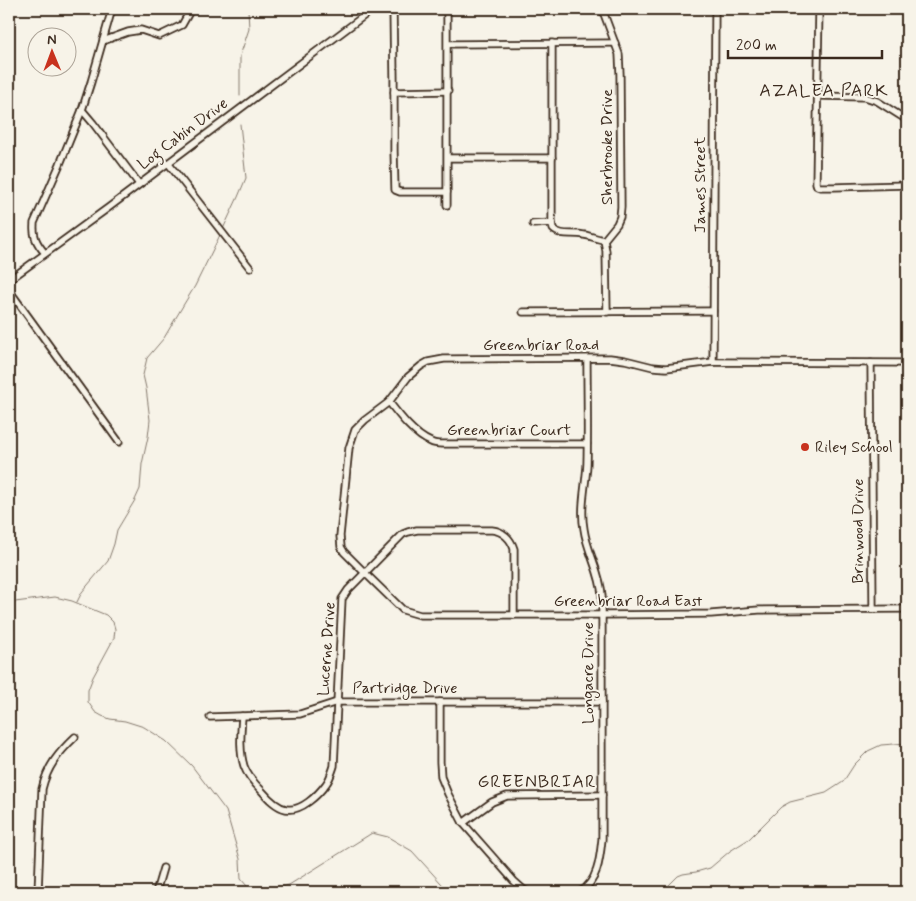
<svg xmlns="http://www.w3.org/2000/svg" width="916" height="901" font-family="Mynerve,sans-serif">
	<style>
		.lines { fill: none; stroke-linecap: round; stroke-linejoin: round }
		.stream { stroke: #84786c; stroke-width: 1 }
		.minor-casing { stroke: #3b2a1e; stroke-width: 9 }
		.minor { stroke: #f7f3e8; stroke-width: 5.5 }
		.poi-dot { fill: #c8321e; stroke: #f7f3e8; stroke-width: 2 }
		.labels { text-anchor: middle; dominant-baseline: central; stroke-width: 4; stroke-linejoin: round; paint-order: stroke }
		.street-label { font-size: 16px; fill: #3b2a1e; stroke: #f7f3e8 }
		.poi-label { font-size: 16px; fill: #3b2a1e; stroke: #f7f3e8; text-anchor: start }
		.neighbourhood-label { font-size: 18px; letter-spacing: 1px; fill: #3b2a1e; stroke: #f7f3e8 }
	</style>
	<rect width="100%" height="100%" fill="#f7f3e8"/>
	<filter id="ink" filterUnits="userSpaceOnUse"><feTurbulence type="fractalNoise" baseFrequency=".02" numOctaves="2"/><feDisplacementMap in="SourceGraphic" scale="10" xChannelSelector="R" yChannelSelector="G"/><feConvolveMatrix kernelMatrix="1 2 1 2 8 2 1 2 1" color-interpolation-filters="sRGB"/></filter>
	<g filter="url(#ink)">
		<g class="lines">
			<g class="stream">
				<path d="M240 96V56L249 29 248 9"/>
				<path d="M223 229 238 197 246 178 240 124"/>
				<path d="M9 601 15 602 55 597 72 601 106 615 113 622 115 629 114 638 93 677 88 690V702L95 712 102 716 110 719 125 721 144 727 166 741 192 766 226 811 240 859 241 879 252 892 270 890 289 885 372 833 388 837 412 851 432 873 449 892"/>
				<path d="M77 602 82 592 108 561 114 544 117 530 135 500 140 489 142 464 148 437 150 420 146 388 143 375 147 358 164 338 184 304 195 286 220 235"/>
				<path d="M662 892 678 876 683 874 696 872 710 868 730 851 749 839 781 807 790 802 826 793 843 782 854 765 868 751 881 745 907 743"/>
			</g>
			<defs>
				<g id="minor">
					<path d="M393 9 394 80V151L395 190 400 192H447"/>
					<path d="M819 9 816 183 817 186 820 187H834L907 185"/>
					<path d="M103 41 128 32 141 30 159 36 182 25 191 9"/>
					<path d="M552 43V223"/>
					<path d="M448 44 615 43"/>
					<path d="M394 92 448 91"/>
					<path d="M817 96 865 97 877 101 907 120"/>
					<path d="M82 110 93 123 139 184"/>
					<path d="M448 158H552"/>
					<path d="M168 163 250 268"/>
					<path d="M447 205V9"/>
					<path d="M533 224 552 223 553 229C561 237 574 232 584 235 591 236 597 239 604 240"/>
					<path d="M604 240 617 224 620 217 621 207 620 74 619 54 604 14V9"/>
					<path d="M604 240 606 251 607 312"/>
					<path d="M45 253C36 243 33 236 34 223L60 164 82 110 91 82 112 9"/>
					<path d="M9 280 108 208 373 9"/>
					<path d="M9 290 119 442"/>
					<path d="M523 312 713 311"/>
					<path d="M713 362 715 9"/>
					<path d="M871 363 873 609"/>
					<path d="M907 363 713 362 666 368 653 367 625 360 610 358 444 359 428 362 421 366 408 377 389 402 365 420 355 430 349 448 340 536 341 547 344 552 365 573 403 610 420 615H602L711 614 759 610 907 609"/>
					<path d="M389 402C399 415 415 436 431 442 434 444 439 444 443 444H587"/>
					<path d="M440 702V762L441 777 448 794 463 823 514 881 524 890 528 892"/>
					<path d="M242 716C241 732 239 750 244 766 247 775 255 784 262 791 268 798 276 807 286 809 301 812 318 795 326 784 330 779 332 772 334 766L342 599 348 590 403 534 408 532 417 530H492C503 531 511 539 514 549V615"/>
					<path d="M210 717 300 714 337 702H602"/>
					<path d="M463 823 492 802 507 796 602 795"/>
					<path d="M38 892 42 789C47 767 59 752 75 737"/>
					<path d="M156 892 163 868"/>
					<path d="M580 892C598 882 600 858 602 839V596C601 573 587 552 584 529 580 508 586 485 587 464 588 429 587 394 587 359"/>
				</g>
			</defs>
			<use href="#minor" class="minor-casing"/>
			<use href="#minor" class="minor"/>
		</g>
	</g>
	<circle class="poi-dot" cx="805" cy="447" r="5"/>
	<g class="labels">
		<g class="street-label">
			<text transform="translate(183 134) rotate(-37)">Log Cabin Drive</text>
			<text transform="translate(607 147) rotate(-90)">Sherbrooke Drive</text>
			<text transform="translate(700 185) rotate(-90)">James Street</text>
			<text x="541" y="345">Greenbriar Road</text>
			<text x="509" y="430">Greenbriar Court</text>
			<text transform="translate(858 531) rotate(-90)">Brinwood Drive</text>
			<text x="628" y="601">Greenbriar Road East</text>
			<text transform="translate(327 649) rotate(-86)">Lucerne Drive</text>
			<text transform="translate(588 673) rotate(-90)">Longacre Drive</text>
			<text x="405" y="688">Partridge Drive</text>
		</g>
		<g class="poi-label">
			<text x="815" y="447">Riley School</text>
		</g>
		<g class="neighbourhood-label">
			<text x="824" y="91">AZALEA PARK</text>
			<text x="537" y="782">GREENBRIAR</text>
		</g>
	</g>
	<rect width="916" height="901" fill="none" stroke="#f7f3e8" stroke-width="30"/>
	<rect x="15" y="15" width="886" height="871" fill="none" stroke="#3b2a1e" stroke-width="2" filter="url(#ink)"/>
	<g transform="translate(52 52) rotate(359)"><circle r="24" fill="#f7f3e8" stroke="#aca397"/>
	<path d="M0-4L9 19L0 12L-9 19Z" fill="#c8321e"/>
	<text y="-8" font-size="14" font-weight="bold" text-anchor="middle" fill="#3b2a1e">N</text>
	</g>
	<path d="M728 50v8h154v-8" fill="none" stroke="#3b2a1e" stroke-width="2.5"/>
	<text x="736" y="50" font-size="15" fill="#3b2a1e" stroke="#f7f3e8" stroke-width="4" paint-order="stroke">200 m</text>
</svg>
